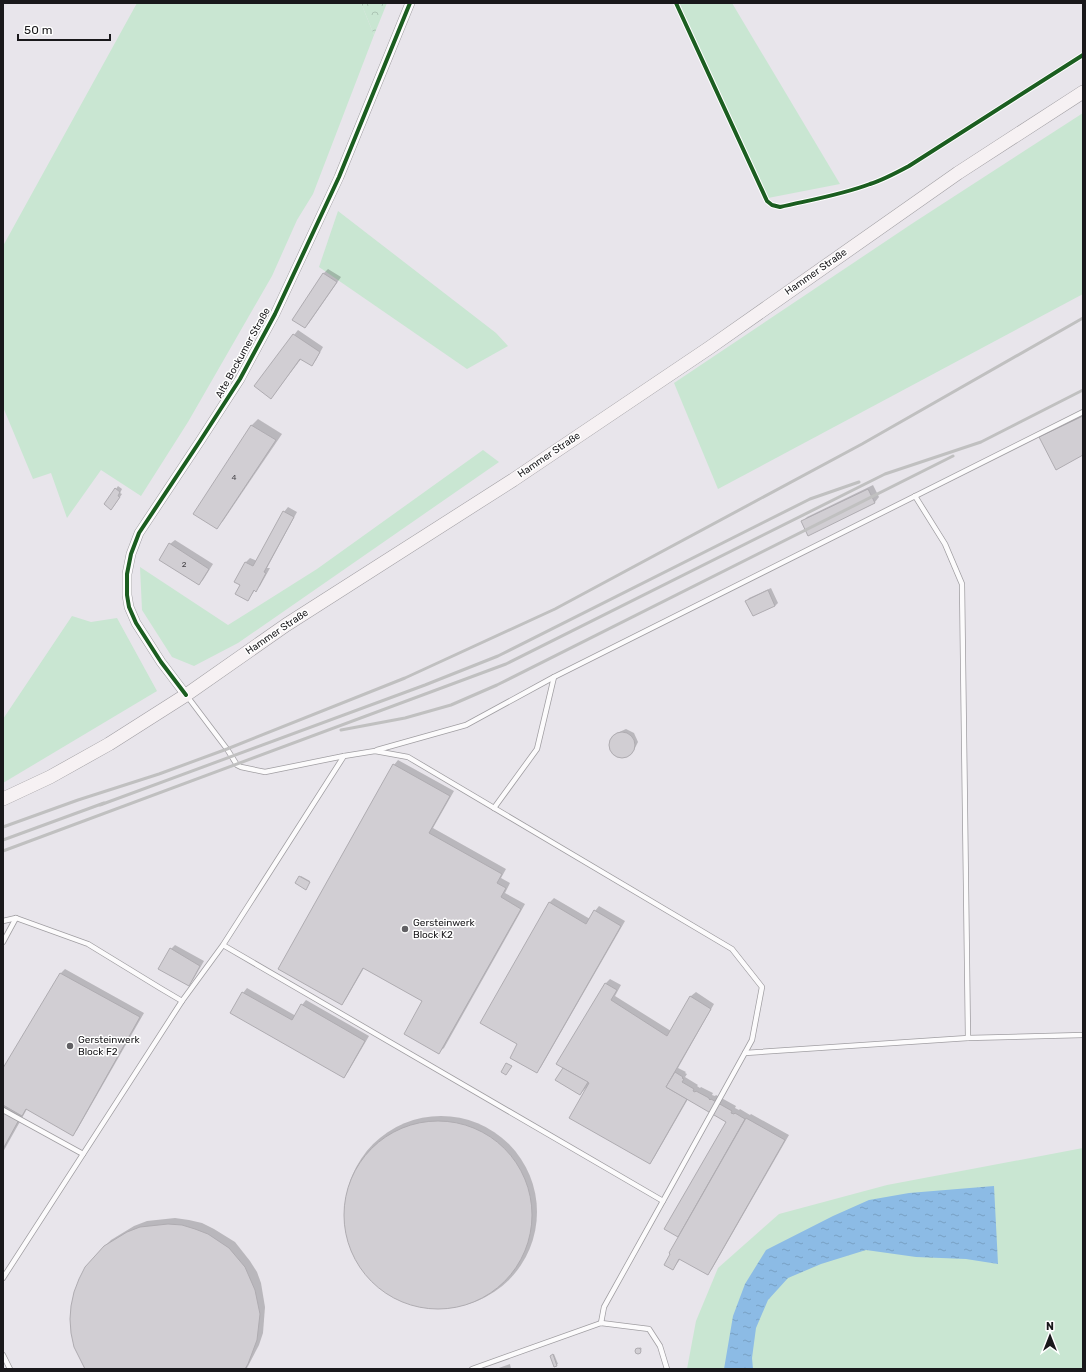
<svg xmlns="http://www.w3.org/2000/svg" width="1086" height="1372" font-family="Rubik,sans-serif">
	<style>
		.grass { fill: #c9e6d2 }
		.forest { fill: url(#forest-crowns) }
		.water { fill: url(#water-ripples) }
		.shadow { fill: #0003 }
		.building { fill: #d1ced3; stroke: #afacb1 }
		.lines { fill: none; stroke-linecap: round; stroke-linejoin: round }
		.lane-casing { stroke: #a09ea2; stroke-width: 6 }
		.street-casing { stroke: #a09ea2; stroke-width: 10 }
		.secondary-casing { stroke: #a09ea2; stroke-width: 14 }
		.lane { stroke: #fcfbfc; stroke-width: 4.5 }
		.street { stroke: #fcfbfc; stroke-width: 9 }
		.secondary { stroke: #f6f1f3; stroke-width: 13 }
		.rail { stroke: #c0c0c0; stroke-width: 3 }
		.cycleway-casing { stroke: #fff; stroke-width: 6 }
		.cycleway { stroke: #1b5e20; stroke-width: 4 }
		.poi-dot { fill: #616064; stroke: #fff; stroke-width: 1.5 }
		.labels { text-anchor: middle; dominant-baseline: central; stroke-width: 3; stroke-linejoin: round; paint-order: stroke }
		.number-label { font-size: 8px; fill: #48464a }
		.street-label { font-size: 10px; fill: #19181b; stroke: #fff }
		.poi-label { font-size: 10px; fill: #19181b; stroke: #fff; text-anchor: start }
	</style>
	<defs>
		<pattern id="forest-crowns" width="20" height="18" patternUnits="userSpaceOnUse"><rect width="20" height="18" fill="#c9e6d2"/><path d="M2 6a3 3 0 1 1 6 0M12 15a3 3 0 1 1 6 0" fill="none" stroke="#acc5b4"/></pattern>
		<pattern id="water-ripples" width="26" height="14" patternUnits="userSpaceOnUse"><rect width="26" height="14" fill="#8cbbe5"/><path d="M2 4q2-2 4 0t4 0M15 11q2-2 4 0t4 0" fill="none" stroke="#78a0c4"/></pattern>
	</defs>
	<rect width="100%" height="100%" fill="#e8e5eb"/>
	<g class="grass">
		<path d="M137 3H361L374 35 313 194 297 220 272 276 188 422 141 496 101 470 67 518 51 473 33 479 3 407V246Z"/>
		<path d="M679 3H732L840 184 768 198Z"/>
		<path d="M1083 113V294L718 489 674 383 913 223Z"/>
		<path d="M338 211 496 333 508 346 467 369 319 267Z"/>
		<path d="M483 450 499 462 238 643 194 666 172 657 142 610 140 567 228 625 317 569Z"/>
		<path d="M72 616 91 622 117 618 157 691 3 783V719Z"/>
		<path d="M1083 1148V1369H687L696 1321 718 1268 779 1214 887 1185Z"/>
	</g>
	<path class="forest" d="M361 3H387L374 35Z"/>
	<path class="water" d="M994 1186 998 1264 966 1259 916 1257 866 1250 821 1264 788 1278 768 1300 756 1328 752 1358 753 1369H724L733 1316 745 1284 766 1250 833 1216 869 1200 909 1193Z"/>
	<g class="shadow">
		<path d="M328 269 341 277 309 323 305 327 294 320 324 273Z"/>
		<path d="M298 330 323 347 316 360 312 365 301 359 275 393 294 335Z"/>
		<path d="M1083 414V454L1040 438 1045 433Z"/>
		<path d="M258 419 282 434 223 521 216 527 194 514 252 425Z"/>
		<path d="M873 485 879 497 875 502 808 535 802 522 807 517Z"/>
		<path d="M118 486 122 489 120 493 122 494 114 506 116 489Z"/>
		<path d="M288 507 297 512 267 568H270L260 586 255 590 248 600 241 585 235 581 246 562 250 558 257 561 284 512Z"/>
		<path d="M175 540 213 564 203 580 198 584 170 544Z"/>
		<path d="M771 588 778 603 775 606 747 601 749 598Z"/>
		<path d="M626 729 634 733 638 742 634 750 631 754 622 757 613 754 610 745 613 736 617 733Z"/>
		<path d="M398 760 454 791 433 828 506 869 501 878 510 883 505 893 525 904 444 1048 439 1052 423 1001 364 968 346 999 342 1004 394 765Z"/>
		<path d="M301 876 310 881 306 887 300 877Z"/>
		<path d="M554 898 590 919 595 911 599 906 625 921 541 1067 537 1072 519 1044 549 903Z"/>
		<path d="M175 945 204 961 193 980 188 985 171 949Z"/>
		<path d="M65 969 144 1013 77 1130 73 1134 27 1109 3 1152V1070L61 973Z"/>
		<path d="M610 979 621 985 615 996 671 1031 691 996 696 992 714 1004 678 1068 686 1072 685 1073 687 1074 685 1077 698 1085 697 1086 700 1088 701 1087 713 1093 712 1095 715 1096 716 1095 736 1106 735 1108 739 1110 740 1109 750 1115 751 1114 789 1135 712 1269 708 1274 681 1258 673 1269 679 1236 666 1228 727 1122 688 1099 654 1158 650 1163 587 1087 580 1094 564 1068 557 1064 606 983Z"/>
		<path d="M247 988 296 1016 302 1005 306 1000 369 1036 348 1072 344 1077 243 993Z"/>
		<circle cx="441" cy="1212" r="96"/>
		<path d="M175 1218 189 1220 202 1223 214 1229 235 1242 250 1261 257 1272 261 1283 265 1307 263 1333 259 1345 247 1368 246 1369H87L95 1256 111 1240 134 1226 147 1221Z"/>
		<path d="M640 1347 642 1349 638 1352 637 1351Z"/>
		<path d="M554 1354 558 1364 554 1366 552 1355Z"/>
		<path d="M510 1364 511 1369H496Z"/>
	</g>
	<g class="building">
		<path d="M323 273 337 282 305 328 292 320Z"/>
		<path d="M293 334 320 352 312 366 300 359 271 399 254 386Z"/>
		<path d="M1083 416V455L1056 470 1039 437Z"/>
		<path d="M251 425 276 440 217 529 193 514Z"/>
		<path d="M115 488 120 492 118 496 120 497 111 510 104 504Z"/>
		<path d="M868 489 875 503 808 536 801 521Z"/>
		<path d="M283 511 294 517 264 572 266 573 256 592 254 590 248 601 235 594 240 585 234 582 245 562 253 566Z"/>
		<path d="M169 543 209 569 199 585 159 560Z"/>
		<path d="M768 590 775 606 753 616 745 601Z"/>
		<circle cx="622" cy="745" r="13"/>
		<path d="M393 764 450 796 429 833 502 874 497 883 506 888 501 897 521 909 439 1054 404 1034 422 1001 363 968 342 1005 278 969Z"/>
		<path d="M299 876 310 882 306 890 295 883Z"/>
		<path d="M549 902 586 924 594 910 621 926 537 1073 510 1058 517 1044 480 1023Z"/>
		<path d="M170 948 200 966 189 986 158 969Z"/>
		<path d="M60 973 140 1017 73 1136 26 1109 22 1116 3 1105V1068Z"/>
		<path d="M605 983 617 990 611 1000 667 1036 690 996 711 1009 666 1087 687 1099 650 1164 569 1118 589 1083 556 1064Z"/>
		<path d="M242 992 292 1020 301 1004 365 1041 344 1078 230 1013Z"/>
		<path d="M506 1063 512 1066 506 1075 501 1072Z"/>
		<path d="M563 1068 588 1082 580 1095 555 1080Z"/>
		<path d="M675 1072 683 1077 682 1078 684 1079 682 1082 694 1089 693 1091 695 1092 696 1091 709 1098V1099L710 1100 711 1099 732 1111 731 1113 734 1114 735 1113 745 1119 678 1237 664 1229 726 1122 666 1087Z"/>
		<path d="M3 1107 21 1116 3 1149Z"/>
		<path d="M746 1118 785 1140 708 1275 679 1259 673 1270 664 1265 670 1254 669 1253Z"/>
		<circle cx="438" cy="1215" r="94"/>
		<path d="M168 1224 182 1225 195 1229 208 1234 229 1248 245 1267 255 1290 260 1314 257 1340 248 1364 245 1369H85L74 1347 71 1333 70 1319 71 1306 74 1292 79 1279 85 1267 104 1246 127 1232 140 1227Z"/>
		<circle cx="638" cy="1351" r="3"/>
		<path d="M553 1354 557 1366 554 1367 550 1356Z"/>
	</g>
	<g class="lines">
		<defs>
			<g id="lane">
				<path d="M915 496 945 544 962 584 968 1038"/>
				<path d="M187 696 227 749 237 765 241 767 265 772 344 756"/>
				<path d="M377 750 466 725 554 677 1083 412"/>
				<path d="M494 808 537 749 554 677"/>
				<path d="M3 921 16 918 88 944 160 988 182 1001 223 945 344 756 375 751 408 757 732 949 762 987 752 1040 663 1201 223 945"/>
				<path d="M3 942 16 918"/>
				<path d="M745 1053 968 1038 1083 1035"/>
				<path d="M3 1110 83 1154"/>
				<path d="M3 1278 182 1001"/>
				<path d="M601 1323 604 1307 663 1201"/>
				<path d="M3 1355 10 1369"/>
				<path d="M472 1369 601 1323 649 1329 660 1346 667 1369"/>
			</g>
			<path id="street" d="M186 695 161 662 136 623 129 607 127 595V574L131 554 139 533 200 441 240 379 275 314 339 177 410 3"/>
			<path id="secondary" d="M3 799 50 777 109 744 186 695 286 625 513 480 709 348 958 173 1083 92"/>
		</defs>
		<use href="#lane" class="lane-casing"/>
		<use href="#street" class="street-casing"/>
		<use href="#secondary" class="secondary-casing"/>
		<use href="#lane" class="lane"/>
		<use href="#street" class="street"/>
		<use href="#secondary" class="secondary"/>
		<g class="rail">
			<path d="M341 730 405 718 451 705 497 685 953 456"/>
			<path d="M100 805 425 685 498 656 810 499 859 482"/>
			<path d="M3 827 78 800 159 774 227 749 405 678 555 609 862 444 1083 318"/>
			<path d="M3 840 104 803"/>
			<path d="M3 851 506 664 885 474 981 442 1083 390"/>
		</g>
		<defs>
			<g id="cycleway">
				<path d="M676 3 767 201 772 205 780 207C810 200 841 195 870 184 883 180 896 173 909 166L1083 55"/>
				<path d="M186 695 161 662 136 623 129 607 127 595V574L131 554 139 533 200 441 240 379 275 314 339 177 410 3"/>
			</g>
		</defs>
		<use href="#cycleway" class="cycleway-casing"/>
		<use href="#cycleway" class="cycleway"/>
	</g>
	<g class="poi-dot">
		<circle cx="405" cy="929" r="4"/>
		<circle cx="70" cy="1046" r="4"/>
	</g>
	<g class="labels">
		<g class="number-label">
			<text x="234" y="477">4</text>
			<text x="184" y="564">2</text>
		</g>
		<g class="street-label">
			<text transform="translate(816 272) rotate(-35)">Hammer Straße</text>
			<text transform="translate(243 353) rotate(-61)">Alte Bockumer Straße</text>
			<text transform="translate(549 455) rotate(-34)">Hammer Straße</text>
			<text transform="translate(277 632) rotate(-34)">Hammer Straße</text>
		</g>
		<g class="poi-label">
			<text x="413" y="923">Gersteinwerk<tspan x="413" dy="12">Block K2</tspan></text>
			<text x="78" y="1040">Gersteinwerk<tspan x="78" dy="12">Block F2</tspan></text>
		</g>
	</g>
	<rect width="1086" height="1372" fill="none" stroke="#19181b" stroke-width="8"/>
	<g transform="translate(1050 1336)" stroke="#ffffff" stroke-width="3" paint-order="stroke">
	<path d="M0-3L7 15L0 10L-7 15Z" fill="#19181b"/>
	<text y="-6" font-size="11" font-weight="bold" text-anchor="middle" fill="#19181b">N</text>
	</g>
	<path d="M18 34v6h92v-6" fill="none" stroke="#19181b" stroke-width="2"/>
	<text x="24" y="34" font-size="12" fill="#19181b" stroke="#ffffff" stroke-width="3" paint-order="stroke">50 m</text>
</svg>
